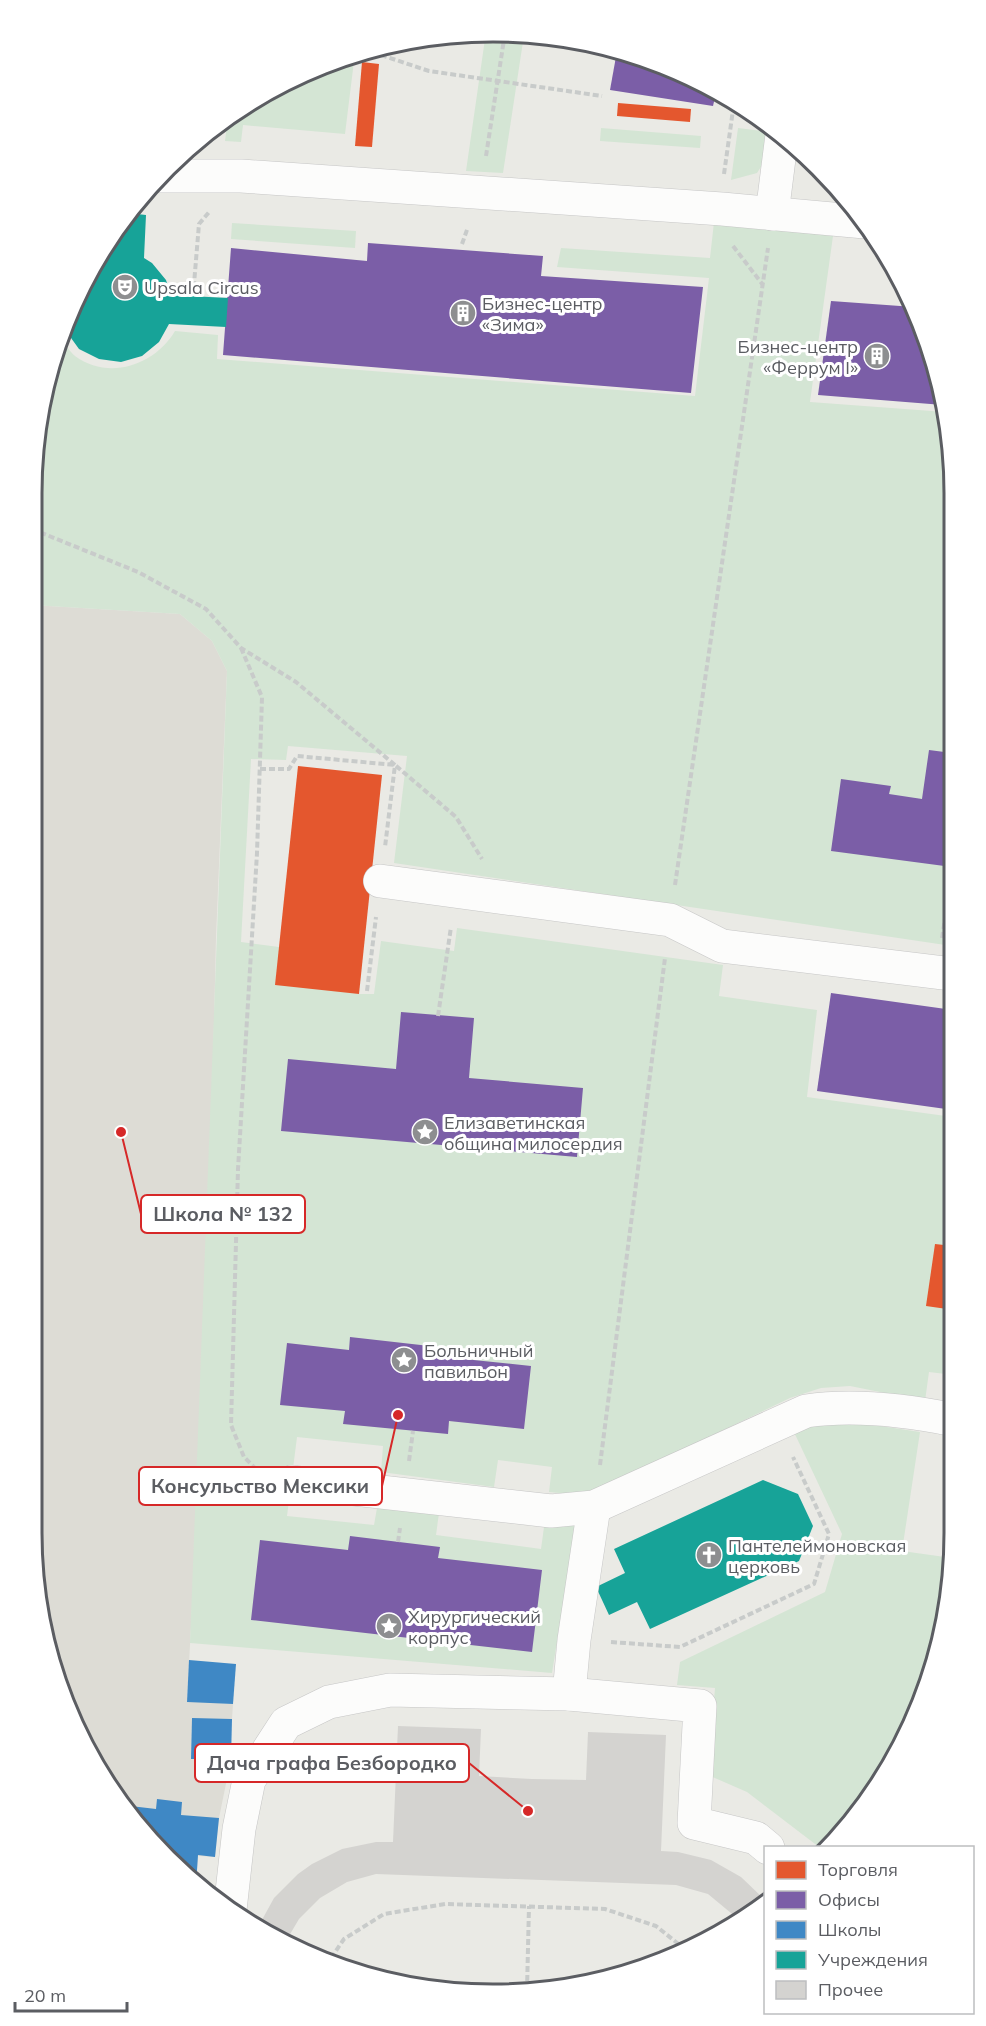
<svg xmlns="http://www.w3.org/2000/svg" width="986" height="2026" font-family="Mulish,sans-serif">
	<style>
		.education { fill: #dddcd5 }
		.green { fill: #d4e5d4 }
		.shops { fill: #e4572e }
		.offices { fill: #7b5ea7 }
		.schools { fill: #3f88c5 }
		.public { fill: #17a398 }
		.building { fill: #d4d3d0 }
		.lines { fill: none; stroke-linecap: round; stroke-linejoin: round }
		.minor-casing { stroke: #c6c6c6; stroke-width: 34 }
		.path { stroke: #c8cbca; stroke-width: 4; stroke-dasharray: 6 3; stroke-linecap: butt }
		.minor { stroke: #fcfcfb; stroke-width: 33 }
		.labels { text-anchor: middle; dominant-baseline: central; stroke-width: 6; stroke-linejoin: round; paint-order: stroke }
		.poi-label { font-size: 18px; fill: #5b5d62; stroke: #fff; text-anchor: start }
		.rim { fill: none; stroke: #5b5d62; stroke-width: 3 }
		.leader { fill: none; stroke: #d62828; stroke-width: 2 }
		.callout-dot { fill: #d62828; stroke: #fff; stroke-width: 2 }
		.callout { fill: #fff; stroke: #d62828; stroke-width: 2 }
		.callout-label { font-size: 20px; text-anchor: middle; font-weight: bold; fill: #5b5d62 }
	</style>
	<rect width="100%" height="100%" fill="#eaeae5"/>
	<path class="education" d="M32 605 180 614 212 641 227 671 216 938 207 1326 187 1701 233 1704 232 1719H192L191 1759H231L219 1818 215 1857 198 1856 196 1885 127 1814 56 1682 32 1533Z"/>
	<g class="green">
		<path d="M486 32 524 35 503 173 466 171Z"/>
		<path d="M342 59 354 61 345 134 243 125 241 142 225 141 228 117 237 109 317 67Z"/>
		<path d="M601 128 701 136 700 148 600 141Z"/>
		<path d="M738 128 770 132 766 159 757 173 731 180Z"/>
		<path d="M714 222 833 236 810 402 945 412 951 432 952 946 394 863 407 756 288 746 286 760 251 759 241 942 279 947 359 994H374L381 941 454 951 457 928 723 965 719 996 817 1010 807 1097 953 1117 954 1375 929 1372 925 1401 850 1386 821 1388 790 1398 620 1480 580 1495 549 1492 552 1467 498 1460 494 1487 381 1472 383 1446 297 1437 287 1516 374 1525 377 1508 439 1513 436 1535 541 1549 545 1520 576 1523 552 1673 190 1643 227 671 212 641 180 614 32 605V493L40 403 60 338C65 343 69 351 75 356 109 381 155 365 175 331L218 335 217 359 695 396 709 278 557 267 561 248 710 258Z"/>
		<path d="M232 223 356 231 355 248 231 239Z"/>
		<path d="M834 1419 920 1432 902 1551 952 1558 946 1623 919 1710 877 1789 829 1847H819L747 1792 708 1775 715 1688 677 1685 680 1662 825 1592 842 1534 793 1430Z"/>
	</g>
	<g class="shops">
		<path d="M362 62 379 64 372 147 355 146Z"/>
		<path d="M618 103 691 109 690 122 617 116Z"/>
		<path d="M298 766 382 775 359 994 275 985Z"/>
		<path d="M935 1244 953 1246 954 1310 926 1306Z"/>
	</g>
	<g class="offices">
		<path d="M617 51 670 67 716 93 713 106 610 90Z"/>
		<path d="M368 243 543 256 541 276 703 287 691 393 223 355 231 248 367 261Z"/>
		<path d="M831 301 914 307 919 316 943 405 818 395Z"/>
		<path d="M929 750 952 753V867L831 851 841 779 891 786 889 794 922 799Z"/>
		<path d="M831 993 953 1010V1110L817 1091Z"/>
		<path d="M401 1012 474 1018 469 1078 583 1088 577 1157 281 1131 288 1059 396 1069Z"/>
		<path d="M350 1337 465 1350 464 1359 531 1366 524 1429 449 1421 448 1434 343 1424 345 1411 280 1405 287 1343 349 1350Z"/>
		<path d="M350 1536 440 1547 438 1558 542 1570 532 1652 251 1620 260 1540 348 1550Z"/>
	</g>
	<g class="schools">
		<path d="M189 1660 236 1664 233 1704 187 1702Z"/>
		<path d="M192 1718 232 1719 231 1759H191Z"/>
		<path d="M157 1799 182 1802 181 1815 219 1818 215 1857 198 1855 196 1885 127 1814 122 1805 156 1809Z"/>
	</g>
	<g class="public">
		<path d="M128 213 146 215 144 258 152 263 166 280 171 295 228 298 226 327 169 324 159 342 142 356 121 362 99 359 79 349 66 331 64 325 67 316 109 236Z"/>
		<path d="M763 1480 798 1494 813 1526 799 1561 650 1629 637 1602 609 1615 596 1587 625 1573 614 1549Z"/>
	</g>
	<path class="building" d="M398 1726 481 1729 479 1776 532 1779 586 1780 588 1732 666 1735 661 1851 678 1852 711 1860 741 1877 764 1899 737 1918 708 1894 676 1885 376 1874 347 1882 320 1898 299 1919 286 1941 262 1932 257 1929 274 1898 298 1874 312 1864 342 1849 376 1842H393Z"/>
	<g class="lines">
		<defs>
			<g id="minor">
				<path d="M159 176H241L722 209 865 222"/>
				<path d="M772 214 782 135"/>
				<path d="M380 881 670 920 722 946 952 974"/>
				<path d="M291 1482 551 1511 594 1507 806 1411C855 1404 905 1410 954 1420"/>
				<path d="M569 1694 574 1640 594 1507"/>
				<path d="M230 1910 239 1829 249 1780 286 1723 329 1702 390 1690 569 1694 700 1706 694 1823 756 1838 768 1848"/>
			</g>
		</defs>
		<use href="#minor" class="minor-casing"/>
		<g class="path">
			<path d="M365 52 381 55 382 47"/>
			<path d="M381 55 429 71 602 96"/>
			<path d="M486 156 505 33"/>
			<path d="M724 174 733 110 754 116"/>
			<path d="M462 244 468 227"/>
			<path d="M733 246 763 285"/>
			<path d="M193 296 199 224 210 211"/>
			<path d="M32 529 138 572 206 609 241 648 296 682 395 765 385 847"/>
			<path d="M241 648 262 697 261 729 257 853 238 1169 231 1425 244 1457 258 1471"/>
			<path d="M260 769H289L297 756 395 765 456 817 482 859"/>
			<path d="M675 885 768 248"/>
			<path d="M942 938 952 874"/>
			<path d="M367 991 376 917"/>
			<path d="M438 1016 451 927"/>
			<path d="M409 1461 413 1431"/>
			<path d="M600 1465 665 958"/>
			<path d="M398 1542 400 1528"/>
			<path d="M611 1642 680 1647 814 1584 829 1534 793 1457"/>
			<path d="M331 1958 344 1939 384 1914 445 1904 605 1909 656 1926 686 1950"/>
			<path d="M527 1990 529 1906"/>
		</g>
		<use href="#minor" class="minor"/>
	</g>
	<defs>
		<symbol id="theatre-disc" viewBox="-11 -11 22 22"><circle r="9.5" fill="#8d8e90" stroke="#fff"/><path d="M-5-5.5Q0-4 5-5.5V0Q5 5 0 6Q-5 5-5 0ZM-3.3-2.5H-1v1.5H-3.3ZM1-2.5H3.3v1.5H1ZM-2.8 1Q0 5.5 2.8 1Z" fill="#fff"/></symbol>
		<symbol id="building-disc" viewBox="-11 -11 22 22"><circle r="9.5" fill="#8d8e90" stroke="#fff"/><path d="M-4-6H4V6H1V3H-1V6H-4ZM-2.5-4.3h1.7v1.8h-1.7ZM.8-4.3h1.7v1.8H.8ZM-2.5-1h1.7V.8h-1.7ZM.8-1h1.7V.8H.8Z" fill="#fff"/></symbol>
		<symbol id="sight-disc" viewBox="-11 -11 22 22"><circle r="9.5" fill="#8d8e90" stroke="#fff"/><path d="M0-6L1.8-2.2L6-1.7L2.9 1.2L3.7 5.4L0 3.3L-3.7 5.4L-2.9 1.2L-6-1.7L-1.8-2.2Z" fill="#fff"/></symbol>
		<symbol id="church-disc" viewBox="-11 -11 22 22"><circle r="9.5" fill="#8d8e90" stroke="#fff"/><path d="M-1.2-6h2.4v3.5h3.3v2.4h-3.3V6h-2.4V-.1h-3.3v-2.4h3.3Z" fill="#fff"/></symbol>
	</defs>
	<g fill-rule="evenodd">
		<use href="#theatre-disc" x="110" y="272" width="30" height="30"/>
		<use href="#building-disc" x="448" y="298" width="30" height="30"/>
		<use href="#building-disc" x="862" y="341" width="30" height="30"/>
		<use href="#sight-disc" x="410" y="1117" width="30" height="30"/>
		<use href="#sight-disc" x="389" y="1345" width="30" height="30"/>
		<use href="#church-disc" x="694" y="1540" width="30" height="30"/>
		<use href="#sight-disc" x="374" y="1611" width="30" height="30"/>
	</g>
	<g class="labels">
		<g class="poi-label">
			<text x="144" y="287">Upsala Circus</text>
			<text x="482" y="303">Бизнес-центр<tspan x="482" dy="21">«Зима»</tspan></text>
			<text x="858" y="346" text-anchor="end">Бизнес-центр<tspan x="858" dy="21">«Феррум I»</tspan></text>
			<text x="444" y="1122">Елизаветинская<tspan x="444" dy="21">община милосердия</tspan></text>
			<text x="424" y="1350">Больничный<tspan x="424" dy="21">павильон</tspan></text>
			<text x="728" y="1545">Пантелеймоновская<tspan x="728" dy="21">церковь</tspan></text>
			<text x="408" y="1616">Хирургический<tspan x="408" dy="21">корпус</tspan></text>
		</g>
	</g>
	<path d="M0 0H986V2026H0ZM493 42H493A451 451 0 0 1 944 493V1533A451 451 0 0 1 493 1984H493A451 451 0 0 1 42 1533V493A451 451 0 0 1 493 42Z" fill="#fff" fill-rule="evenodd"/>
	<path class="rim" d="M493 42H493A451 451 0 0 1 944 493V1533A451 451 0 0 1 493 1984H493A451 451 0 0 1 42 1533V493A451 451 0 0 1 493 42Z"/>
	<path class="leader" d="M121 1132L141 1214M398 1415L382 1486M528 1811L469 1763"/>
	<g class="callout-dot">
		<circle cx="121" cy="1132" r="6"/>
		<circle cx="398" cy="1415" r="6"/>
		<circle cx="528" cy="1811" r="6"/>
	</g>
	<g class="callout">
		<rect x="141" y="1195" width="164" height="38" rx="6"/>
		<rect x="139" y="1467" width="243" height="38" rx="6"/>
		<rect x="195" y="1744" width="274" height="38" rx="6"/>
	</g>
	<g class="callout-label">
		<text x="223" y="1221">Школа № 132</text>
		<text x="260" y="1493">Консульство Мексики</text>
		<text x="332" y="1770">Дача графа Безбородко</text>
	</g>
	<rect x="764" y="1846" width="210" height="168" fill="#ffffff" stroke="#bdbec0" stroke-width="1.5"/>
	<rect x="776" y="1861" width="30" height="18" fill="#e4572e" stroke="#bdbec0" stroke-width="1.5"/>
	<text x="818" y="1876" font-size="18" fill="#5b5d62">Торговля</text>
	<rect x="776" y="1891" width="30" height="18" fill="#7b5ea7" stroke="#bdbec0" stroke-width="1.5"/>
	<text x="818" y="1906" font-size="18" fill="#5b5d62">Офисы</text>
	<rect x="776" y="1921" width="30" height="18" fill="#3f88c5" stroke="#bdbec0" stroke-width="1.5"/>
	<text x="818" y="1936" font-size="18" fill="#5b5d62">Школы</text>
	<rect x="776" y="1951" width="30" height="18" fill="#17a398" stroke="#bdbec0" stroke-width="1.5"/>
	<text x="818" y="1966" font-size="18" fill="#5b5d62">Учреждения</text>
	<rect x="776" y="1981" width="30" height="18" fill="#d4d3d0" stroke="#bdbec0" stroke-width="1.5"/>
	<text x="818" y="1996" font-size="18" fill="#5b5d62">Прочее</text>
	<path d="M15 2002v9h112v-9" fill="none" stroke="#5b5d62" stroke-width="3"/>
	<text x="24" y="2002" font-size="18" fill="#5b5d62" stroke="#ffffff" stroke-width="4.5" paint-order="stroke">20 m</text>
</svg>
